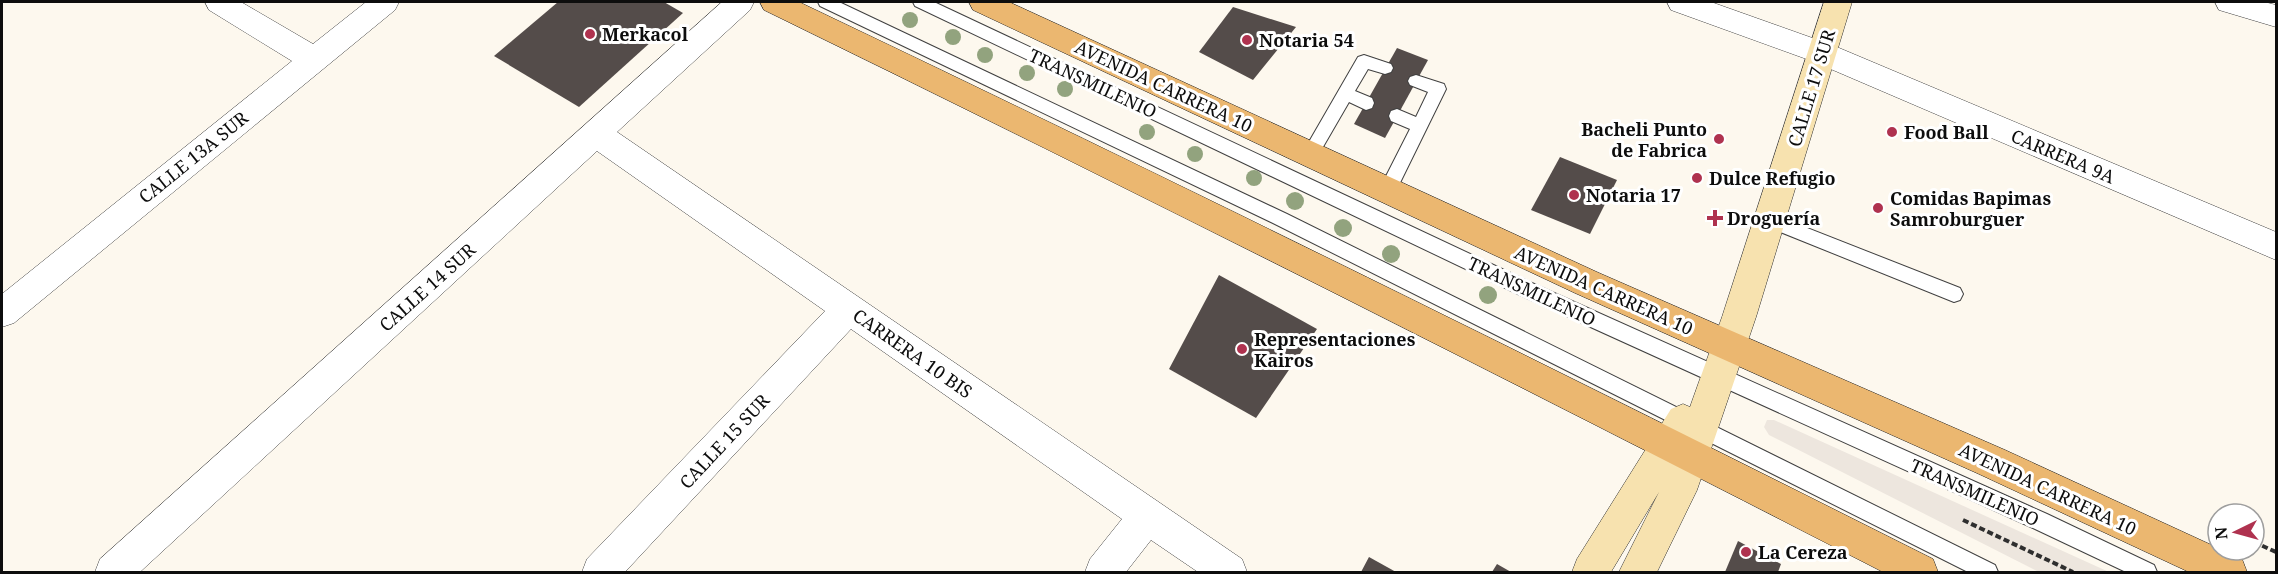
<svg xmlns="http://www.w3.org/2000/svg" width="2278" height="574" font-family="'Noto Serif',serif">
	<style>
		.plaza { fill: #ede6de }
		.building { fill: #544c4a }
		.lines { fill: none; stroke-linecap: round; stroke-linejoin: round }
		.lane-casing { stroke: #404040; stroke-width: 2 }
		.street-casing { stroke: #404040; stroke-width: 1 }
		.secondary-casing { stroke: #2f2f2f; stroke-width: 1 }
		.primary-casing { stroke: #1e1e1e; stroke-width: 1 }
		.path { stroke: #2f2f2f; stroke-width: 4; stroke-dasharray: 6 3; stroke-linecap: butt }
		.lane { fill: #fff; fill-rule: evenodd }
		.street { fill: #fff; fill-rule: evenodd }
		.secondary { fill: #f7e2af; fill-rule: evenodd }
		.primary { fill: #ebb770; fill-rule: evenodd }
		.tree { fill: #92a37e }
		.poi-dot { fill: #af324f; stroke: #fff; stroke-width: 2 }
		.labels { text-anchor: middle; dominant-baseline: central; stroke-width: 6; stroke-linejoin: round; paint-order: stroke }
		.poi-label { font-size: 18px; font-weight: bold; fill: #0d0d0d; stroke: #fff; text-anchor: start }
		.street-label { font-size: 18px; fill: #0d0d0d; stroke: #fff }
	</style>
	<rect width="100%" height="100%" fill="#fdf8ee"/>
	<path class="plaza" d="M1767 420H1774L2109 572H2039L1769 435 1764 427Z"/>
	<g class="building">
		<path d="M558 2H664L683 13 579 107 494 56Z"/>
		<path d="M1233 7 1296 27 1253 80 1199 52Z"/>
		<path d="M1397 48 1428 60 1385 138 1354 124Z"/>
		<path d="M1560 157 1617 180 1590 234 1531 210Z"/>
		<path d="M1219 275 1317 329 1256 418 1169 369Z"/>
		<path d="M1738 541 1781 564 1778 572H1725Z"/>
		<path d="M1369 557 1396 572H1361Z"/>
		<path d="M1497 564 1511 572H1492Z"/>
	</g>
	<g class="lines">
		<defs>
			<g id="lane">
				<path d="M818 2H839L1287 214 1995 565 1998 572H1968L1275 224 820 6Z"/>
				<path d="M913 2H934L1532 283 2047 514 2154 565 2157 572H2126L2033 528 1520 295 915 6Z"/>
				<path d="M1364 55 1391 64 1393 68 1391 72 1385 74 1368 69 1355 91 1372 98 1374 103 1372 108 1366 110 1349 102 1316 159 1310 161 1304 159 1302 154 1358 57Z"/>
				<path d="M1416 75 1444 84 1446 89 1394 195 1388 197 1382 195 1379 190 1410 129 1391 121 1389 116 1391 111 1397 109 1416 117 1428 92 1410 85 1408 81 1410 77Z"/>
				<path d="M1769 213 1960 288 1963 294 1960 300 1954 302 1763 225 1760 220 1763 215Z"/>
			</g>
			<g id="street">
				<path d="M205 2H241L313 44 366 2H399L395 10 14 323 2 327V294L292 61 209 10Z"/>
				<path d="M722 2H754L750 10 617 132 1242 559 1247 572H1198L1151 540 1126 572H1085L1090 559 1122 519 851 329 625 572H582L587 559 825 311 597 151 140 572H95L100 559Z"/>
				<path d="M1667 2H1711L1832 45 2276 232V260L1812 61 1671 10Z"/>
				<path d="M2215 2H2264L2276 5V27L2219 10Z"/>
			</g>
			<path id="secondary" d="M1824 2H1852L1756 317 1697 490 1657 572H1619L1659 492 1611 572H1572L1577 559 1671 409 1683 404 1690 407 1722 317Z"/>
			<g id="primary">
				<path d="M760 2H799C1179 183 1557 370 1933 559L1938 572H1883C1511 381 1139 193 764 10Z"/>
				<path d="M969 2H1009L1599 273 2005 450 2218 548V550L2242 559 2247 572H2189L1979 474 1575 293 973 10Z"/>
			</g>
		</defs>
		<use href="#lane" class="lane-casing"/>
		<use href="#street" class="street-casing"/>
		<use href="#secondary" class="secondary-casing"/>
		<use href="#primary" class="primary-casing"/>
		<g class="path">
			<path d="M1963 520 2073 572"/>
			<path d="M2254 542 2276 552"/>
		</g>
		<use href="#lane" class="lane"/>
		<use href="#street" class="street"/>
		<use href="#secondary" class="secondary"/>
		<use href="#primary" class="primary"/>
	</g>
	<g class="tree">
		<circle cx="910" cy="20" r="8"/>
		<circle cx="953" cy="37" r="8"/>
		<circle cx="985" cy="55" r="8"/>
		<circle cx="1027" cy="73" r="8"/>
		<circle cx="1065" cy="89" r="8"/>
		<circle cx="1147" cy="132" r="8"/>
		<circle cx="1195" cy="154" r="8"/>
		<circle cx="1254" cy="178" r="8"/>
		<circle cx="1295" cy="201" r="9"/>
		<circle cx="1343" cy="228" r="9"/>
		<circle cx="1391" cy="254" r="9"/>
		<circle cx="1488" cy="295" r="9"/>
	</g>
	<g class="poi-dot">
		<circle cx="590" cy="34" r="6"/>
		<circle cx="1247" cy="40" r="6"/>
		<circle cx="1892" cy="132" r="6"/>
		<circle cx="1719" cy="139" r="6"/>
		<circle cx="1697" cy="178" r="6"/>
		<circle cx="1574" cy="195" r="6"/>
		<circle cx="1878" cy="208" r="6"/>
		<path d="M1712 209h6v6h6v6h-6v6h-6v-6h-6v-6h6z"/>
		<circle cx="1242" cy="349" r="6"/>
		<circle cx="1746" cy="552" r="6"/>
	</g>
	<g class="labels">
		<g class="poi-label">
			<text x="602" y="34">Merkacol</text>
			<text x="1259" y="40">Notaria 54</text>
			<text x="1707" y="129" text-anchor="end">Bacheli Punto<tspan x="1707" dy="21">de Fabrica</tspan></text>
			<text x="1904" y="132">Food Ball</text>
			<text x="1709" y="178">Dulce Refugio</text>
			<text x="1586" y="195">Notaria 17</text>
			<text x="1890" y="198">Comidas Bapimas<tspan x="1890" dy="21">Samroburguer</tspan></text>
			<text x="1727" y="218">Droguería</text>
			<text x="1254" y="339">Representaciones<tspan x="1254" dy="21">Kairos</tspan></text>
			<text x="1758" y="552">La Cereza</text>
		</g>
		<g class="street-label">
			<text transform="translate(1093 83) rotate(25)">TRANSMILENIO</text>
			<text transform="translate(1164 86) rotate(25)">AVENIDA CARRERA 10</text>
			<text transform="translate(1811 88) rotate(-73)">CALLE 17 SUR</text>
			<text transform="translate(2063 156) rotate(23)">CARRERA 9A</text>
			<text transform="translate(193 157) rotate(-39)">CALLE 13A SUR</text>
			<text transform="translate(427 287) rotate(-42)">CALLE 14 SUR</text>
			<text transform="translate(1604 290) rotate(24)">AVENIDA CARRERA 10</text>
			<text transform="translate(1532 291) rotate(25)">TRANSMILENIO</text>
			<text transform="translate(913 353) rotate(35)">CARRERA 10 BIS</text>
			<text transform="translate(724 441) rotate(-47)">CALLE 15 SUR</text>
			<text transform="translate(2048 489) rotate(25)">AVENIDA CARRERA 10</text>
			<text transform="translate(1975 492) rotate(24)">TRANSMILENIO</text>
		</g>
	</g>
	<rect width="2278" height="574" fill="none" stroke="#0d0d0d" stroke-width="6"/>
	<g transform="translate(2236 532) rotate(265)"><circle r="28" fill="#ffffff" stroke="#9e9e9e" stroke-width="1.5"/>
	<path d="M0-4.5L10 22L0 15L-10 22Z" fill="#af324f"/>
	<text y="-9" font-size="16" font-weight="bold" text-anchor="middle" fill="#0d0d0d">N</text>
	</g>
</svg>
